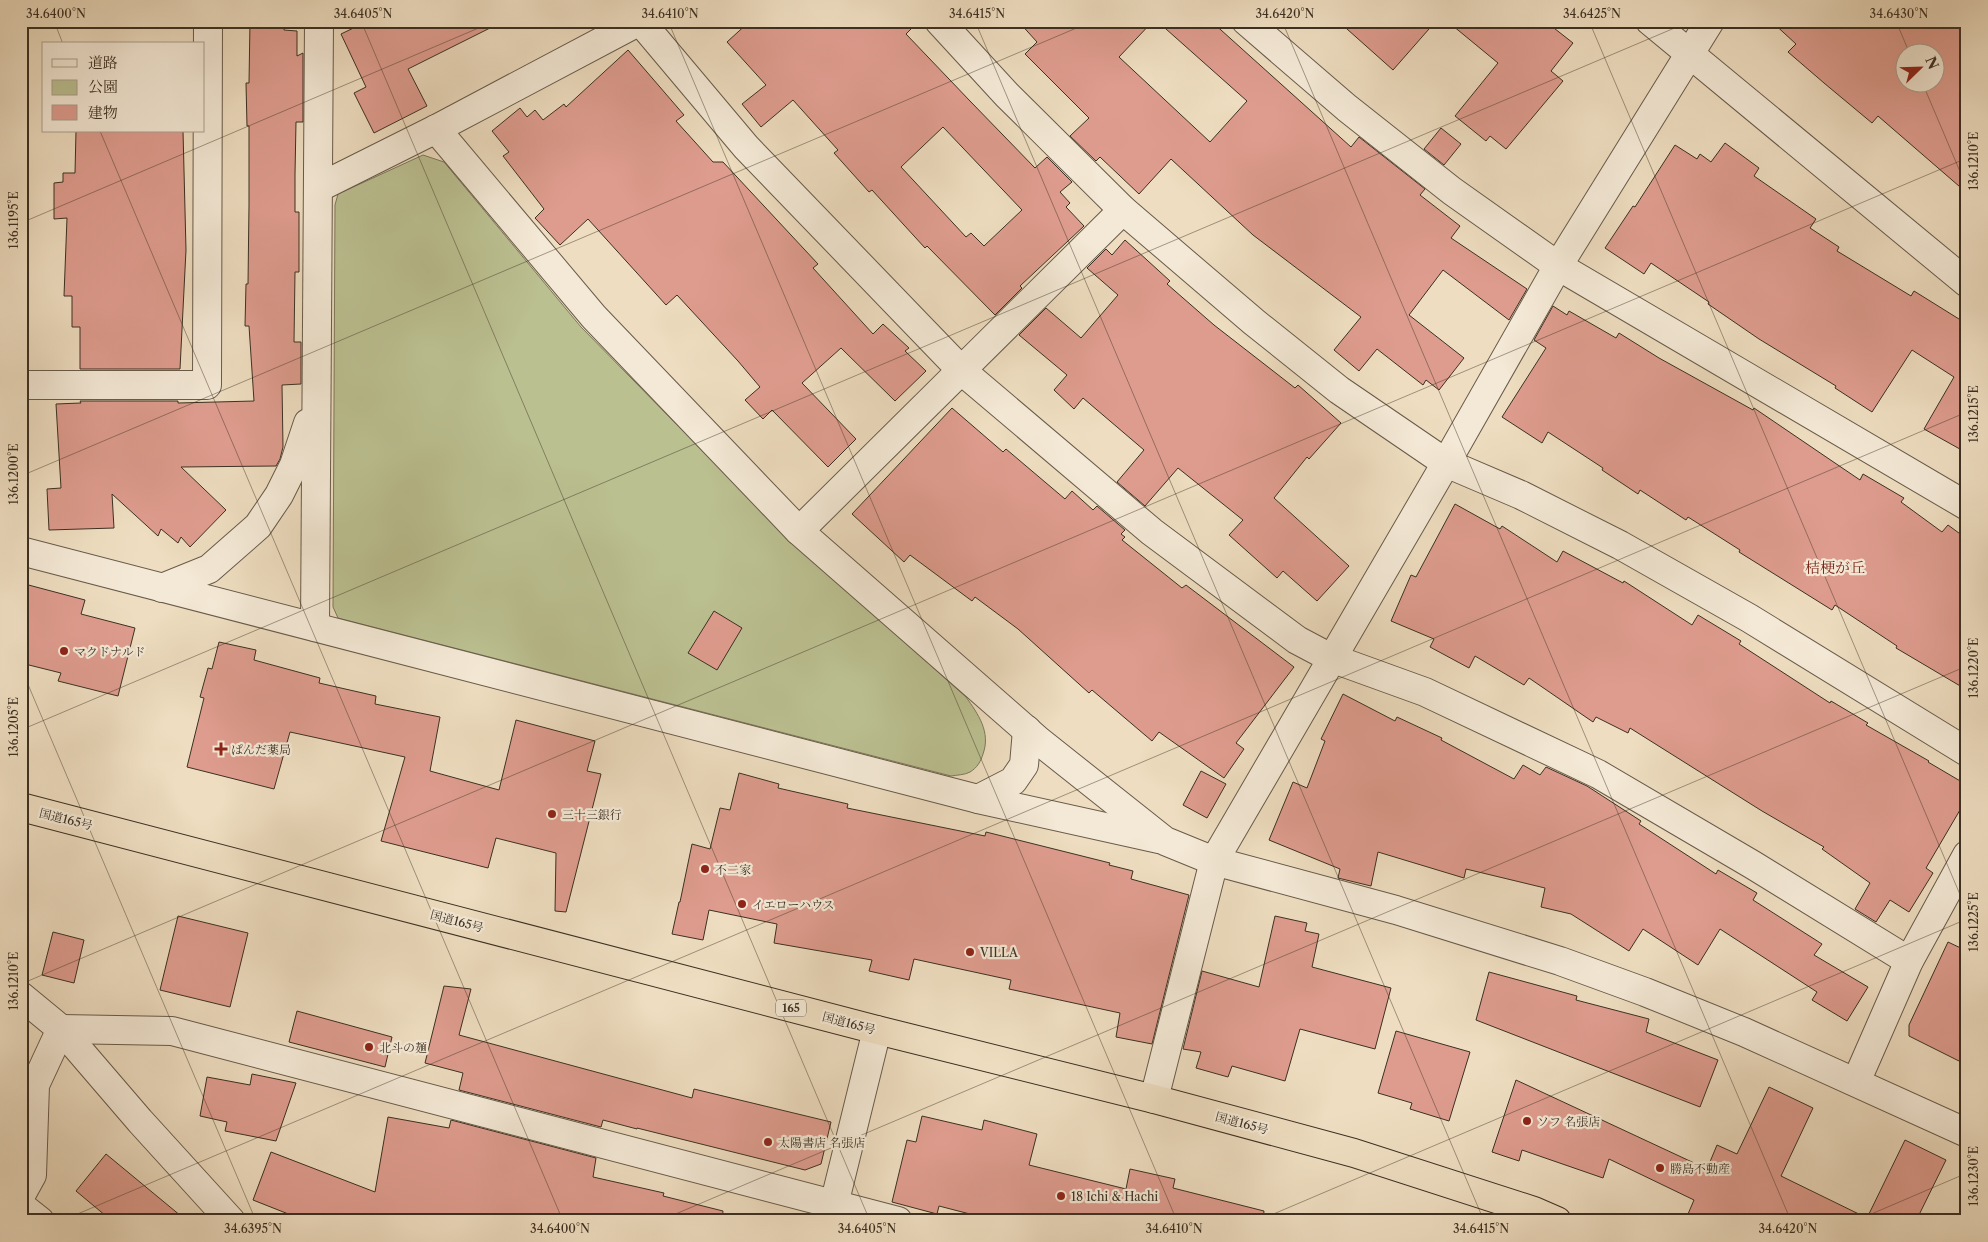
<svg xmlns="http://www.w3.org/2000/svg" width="1988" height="1242" font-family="'Libre Caslon Text','Noto Serif JP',serif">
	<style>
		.green { fill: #bbc091; stroke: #7c785a }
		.building { fill: #de9c8e; stroke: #3c3022; fill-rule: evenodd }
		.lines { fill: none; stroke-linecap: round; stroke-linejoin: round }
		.minor-casing { stroke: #685b4a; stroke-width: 30 }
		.trunk-casing { stroke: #3c3022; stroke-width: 30 }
		.minor { stroke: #f4e9d6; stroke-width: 28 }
		.trunk { stroke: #eeddc0; stroke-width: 28 }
		.ticks { fill: none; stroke: #3c3022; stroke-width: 1; stroke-opacity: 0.45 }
		.poi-dot { fill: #8f2418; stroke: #f4e9d6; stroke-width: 2 }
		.labels { text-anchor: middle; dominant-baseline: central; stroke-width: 4.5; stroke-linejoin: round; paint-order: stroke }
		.shield { fill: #f4e9d6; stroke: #736858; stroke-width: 1 }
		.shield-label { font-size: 11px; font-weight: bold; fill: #3c3022 }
		.poi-label { font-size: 12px; fill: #3c3022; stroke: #f4e9d6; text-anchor: start }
		.street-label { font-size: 12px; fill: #3c3022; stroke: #f4e9d6 }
		.quarter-label { font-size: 15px; fill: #7a1f14; stroke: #f4e9d6 }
		.neatline { fill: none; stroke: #3c3022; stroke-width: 2 }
		.ticks-label { font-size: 12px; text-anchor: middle; fill: #3c3022 }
	</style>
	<rect width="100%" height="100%" fill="#eeddc0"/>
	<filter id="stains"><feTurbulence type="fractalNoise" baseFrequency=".004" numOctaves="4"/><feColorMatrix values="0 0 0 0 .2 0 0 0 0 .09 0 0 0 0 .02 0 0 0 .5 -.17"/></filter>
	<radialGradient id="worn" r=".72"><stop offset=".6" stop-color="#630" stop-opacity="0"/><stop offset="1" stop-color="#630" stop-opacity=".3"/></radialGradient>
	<path class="green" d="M423 155 444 162 581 327 788 538 966 697C978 714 991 732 983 754 981 761 977 768 970 772 965 775 956 775 951 776L338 618 333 607 335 205 338 194Z"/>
	<g class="building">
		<path d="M250 21H284V30L297 31V56L303 53V122H296L295 174V212H299V272H295L294 342H301V384L282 385 283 447 280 459 276 466 181 467 226 510 190 547 181 537 178 543 161 529 158 536 112 494 114 528 49 530 47 489 61 488 56 404 81 403 80 401H178V403L254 401 249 326H245L246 284H248L249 205V126H247L246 83H249Z"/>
		<path d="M368 21H504L408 69 427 106 374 133 354 93 366 87 341 34Z"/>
		<path d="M750 21H919L906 34 970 101 1035 168 1047 157 1072 182 1060 192 1070 203 1066 207 1084 226 1020 286 1022 288 995 315 927 246 925 248 872 190 869 192 834 153 838 150 793 100 761 127 742 104 766 85 727 42ZM943 127 1022 210 984 246 971 233 966 237 901 167Z"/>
		<path d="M1018 21H1153L1119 57 1210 142 1247 101 1157 21H1211L1351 147 1359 137 1425 189 1420 195 1460 226 1451 238 1527 289 1509 320 1443 270 1409 315 1464 358 1439 390 1426 380 1423 385 1377 349 1359 371 1334 350 1361 317 1253 235 1171 159 1139 194 1100 157 1096 161 1070 136 1089 118 1025 54 1037 42Z"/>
		<path d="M1338 21H1436L1393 70Z"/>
		<path d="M1447 21H1545L1573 43 1551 71 1563 81 1506 149 1490 136 1486 141 1455 116 1498 63Z"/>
		<path d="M1771 21H1967V193L1878 116 1872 123 1824 83 1788 52 1796 44ZM1906 52H1936V82H1906Z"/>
		<path d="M628 50 684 115 676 121 713 162H723L818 264 813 268 873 334 883 324 909 348 905 351 926 371 895 401 841 348 802 383 856 439 828 467 772 410 763 419 745 400 760 387 738 361 677 295 666 305 588 219 560 245 535 218 544 209 503 156 509 152 492 131 520 108 527 117 535 110 543 120 564 104 566 107Z"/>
		<path d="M1441 128 1461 144 1444 165 1424 149Z"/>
		<path d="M76 131H183L186 250 180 369H80V327H72V296H64L67 218 54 219V183L63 182V173H75Z"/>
		<path d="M1725 143 1759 168 1754 176 1816 219 1810 228 1839 247 1837 251 1911 296 1914 291 1967 324V453L1924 429 1954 377 1912 350 1872 412 1835 388 1836 386 1759 339 1708 304 1709 302 1651 263 1644 274 1605 248 1633 206 1635 207 1675 145 1697 159 1700 154 1711 162Z"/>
		<path d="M1125 240 1170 281 1167 284 1214 325 1295 388 1298 385 1341 423 1309 459 1307 457 1274 498 1349 566 1317 601 1283 571 1277 578 1229 535 1243 520 1178 468 1145 506 1117 482 1144 450 1083 398 1074 409 1054 390 1067 375 1019 335 1046 308 1081 338 1118 295 1087 268 1106 249 1112 255Z"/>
		<path d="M1553 306 1567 315 1569 311 1616 338 1619 333 1659 358 1753 410 1754 408 1860 480 1863 474 1904 498 1901 502 1942 532 1948 525 1967 539V690L1896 648 1897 646 1835 605 1832 610 1739 552 1740 550 1688 517 1686 520 1640 490 1638 494 1602 470 1603 468 1548 432 1542 443 1502 417 1546 348 1534 340Z"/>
		<path d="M952 408 1003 452 1006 449 1065 499 1072 491 1093 510 1097 506 1125 530 1121 534 1125 537 1122 540 1182 588 1186 585 1294 667 1236 743 1244 749 1224 778 1159 732 1152 741 1092 690 1089 693 1018 629 975 597 972 601 910 555 904 562 852 514Z"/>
		<path d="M1455 504 1500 529 1502 526 1557 562 1563 551 1623 583 1624 581 1692 625 1698 615 1741 641 1739 644 1830 703 1831 701 1868 723 1866 725 1929 761 1928 762 1967 785V798L1926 868 1933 873 1909 912 1890 900 1876 922 1855 909 1870 883 1822 849 1824 847 1762 811 1630 728 1628 733 1596 717 1593 722 1529 678 1524 685 1475 656 1469 668 1430 647 1434 639 1391 621 1411 575 1416 577Z"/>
		<path d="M21 583 85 600 81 614 135 628 118 696 58 681 61 673 21 663Z"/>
		<path d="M714 611 742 628 717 670 688 653Z"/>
		<path d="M219 642 256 650 254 660 320 678 319 683 376 696 375 704 440 717 430 771 499 790 516 720 595 741 587 771 601 774 566 912 555 911 556 853 496 838 488 868 381 841 405 757 290 732 274 789 187 767 204 698 200 697 208 668 212 669Z"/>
		<path d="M1343 694 1395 721 1397 717 1442 738 1441 740 1514 779 1523 765 1540 775 1546 767 1587 786 1641 821 1639 824 1716 874 1718 870 1757 893 1753 900 1822 944 1814 955 1868 987 1847 1021 1812 1000 1817 992 1720 929 1698 965 1643 929 1629 951 1571 914 1541 907 1545 888 1466 869 1464 878 1378 852 1371 886 1338 878 1340 869 1269 840 1293 782 1307 788 1325 741 1321 739Z"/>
		<path d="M1201 771 1226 784 1207 818 1183 805Z"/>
		<path d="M739 773 779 784 778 788 848 804 847 808 985 836 986 832 1110 863 1109 865 1133 871 1131 879 1189 895 1152 1044 1116 1037 1120 1013 1009 989 1011 980 914 959 909 980 869 971 872 960 774 943 777 924 709 910 703 940 672 934 679 902H680L692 844 710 849 720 808 730 810Z"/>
		<path d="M178 916 248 933 230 1007 160 990Z"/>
		<path d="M1275 916 1307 923 1305 931 1319 934 1312 967 1391 988 1375 1049 1300 1029 1285 1081 1232 1066 1228 1077 1196 1068 1201 1052 1183 1049 1202 971 1259 987Z"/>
		<path d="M53 932 84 940 74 983 42 975Z"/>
		<path d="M1948 942 1967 951V1065L1909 1036V1025Z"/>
		<path d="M1489 972 1577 996 1576 1000 1649 1019 1646 1032 1718 1060 1700 1107 1476 1020Z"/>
		<path d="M444 986 471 989 459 1035 692 1098 694 1089 831 1122 821 1164 805 1170 637 1128V1129L603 1120 601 1127 459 1090 463 1073 425 1063Z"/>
		<path d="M297 1011 392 1037 385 1067 289 1042Z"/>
		<path d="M1396 1031 1470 1052 1449 1121 1410 1109 1412 1103 1378 1093Z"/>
		<path d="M252 1074 296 1083 276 1141 225 1131 227 1122 200 1116 207 1077 250 1085Z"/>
		<path d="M1516 1080 1707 1169 1717 1145 1737 1154 1769 1087 1813 1108 1781 1176 1867 1218 1905 1140 1946 1160 1916 1221H1685L1694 1200 1609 1159 1603 1178 1522 1150 1519 1161 1492 1152Z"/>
		<path d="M922 1116 982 1130 984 1120 1037 1134 1029 1165 1126 1189 1130 1169 1175 1179 1173 1188 1264 1211 1263 1221H997L939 1206 937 1214 892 1202 907 1140 916 1142Z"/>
		<path d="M388 1117 449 1128 451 1120 596 1158 593 1177 664 1193 663 1196 723 1211 722 1221H306L253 1200 271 1152 375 1192Z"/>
		<path d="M106 1154 187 1221H112L76 1191Z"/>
	</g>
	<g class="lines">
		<defs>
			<g id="minor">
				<path d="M640 21 746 147 962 371 1152 532 1297 640 1331 658 1425 692 1598 774 1753 865 1909 961"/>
				<path d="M939 21 1007 95 1123 210 1254 322 1339 390 1446 463 1521 495 1620 545 1749 618 1967 752"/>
				<path d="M1246 21 1347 108 1452 191 1558 266 1967 506"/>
				<path d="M1650 21 1967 283"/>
				<path d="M436 129 594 317 799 531 1039 741 1165 841 1214 861 1396 910 1560 961 1645 992 1744 1032 1967 1133"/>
				<path d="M318 188 436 129 640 21"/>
				<path d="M21 385H207L208 21"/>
				<path d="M799 531 1123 210"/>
				<path d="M21 551 978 799 1159 839"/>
				<path d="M162 588 209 569 258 526 279 495 294 465 308 423"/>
				<path d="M315 627 319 21"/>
				<path d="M978 799 1013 781 1024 765 1027 730"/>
				<path d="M21 996 61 1029 140 1121 231 1221"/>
				<path d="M61 1029 172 1031 898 1221"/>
				<path d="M1856 1082 1909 961 1967 855"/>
				<path d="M1154 1099 1214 861 1446 463 1558 266 1710 21"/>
				<path d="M21 1195 32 1175 35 1085 61 1029"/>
				<path d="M21 1206 40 1221"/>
				<path d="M830 1221 877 1030"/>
			</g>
			<path id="trunk" d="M21 807 877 1030 1154 1099 1354 1153 1534 1211 1557 1221"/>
		</defs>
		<use href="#minor" class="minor-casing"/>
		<use href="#trunk" class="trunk-casing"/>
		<use href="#minor" class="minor"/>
		<use href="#trunk" class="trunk"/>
	</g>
	<path class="ticks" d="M54 21 63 44M361 21 870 1221M668 21 1177 1221M975 21 1484 1221M1282 21 1791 1221M1589 21 1967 911M1896 21 1909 52M1922 82 1967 188M100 131 563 1221M21 223 495 21M21 476 1093 21M21 668 256 1221M21 730 1691 21M21 984 1967 158M61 1221 1967 412M659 1221 1967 666M1257 1221 1967 919M1855 1221 1967 1173"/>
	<g class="poi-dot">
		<circle cx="64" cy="651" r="5"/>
		<path d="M218.5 741.5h5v5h5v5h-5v5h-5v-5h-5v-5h5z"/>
		<circle cx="552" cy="814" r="5"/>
		<circle cx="705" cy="869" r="5"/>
		<circle cx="742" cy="904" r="5"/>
		<circle cx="970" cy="952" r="5"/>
		<circle cx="369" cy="1047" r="5"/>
		<circle cx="1527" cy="1121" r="5"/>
		<circle cx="768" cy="1142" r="5"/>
		<circle cx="1660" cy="1168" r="5"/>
		<circle cx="1061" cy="1196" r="5"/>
	</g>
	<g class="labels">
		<rect class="shield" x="776" y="999.5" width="30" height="17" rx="4"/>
		<g class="shield-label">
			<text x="791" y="1008">165</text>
		</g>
		<g class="poi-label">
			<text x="74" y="651">マクドナルド</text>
			<text x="231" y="749">ぱんだ薬局</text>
			<text x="562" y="814">三十三銀行</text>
			<text x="715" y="869">不二家</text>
			<text x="752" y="904">イエローハウス</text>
			<text x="980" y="952">VILLA</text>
			<text x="379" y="1047">北斗の麺</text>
			<text x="1537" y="1121">ソフ 名張店</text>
			<text x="778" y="1142">太陽書店 名張店</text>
			<text x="1670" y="1168">勝島不動産</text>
			<text x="1071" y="1196">18 Ichi &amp; Hachi</text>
		</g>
		<g class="street-label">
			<text transform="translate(66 819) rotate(14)">国道165号</text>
			<text transform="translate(457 921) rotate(15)">国道165号</text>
			<text transform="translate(849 1023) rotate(15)">国道165号</text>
			<text transform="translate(1242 1123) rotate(15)">国道165号</text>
		</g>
		<g class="quarter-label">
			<text x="1835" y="567">桔梗が丘</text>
		</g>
	</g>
	<rect width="1988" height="1242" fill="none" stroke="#eeddc0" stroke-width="55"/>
	<rect x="42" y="42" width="162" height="90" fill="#f4e9d6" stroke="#aa9f8e"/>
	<rect x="52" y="59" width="25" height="8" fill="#f4e9d6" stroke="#aa9f8e"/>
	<text x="88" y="68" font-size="15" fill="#3c3022">道路</text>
	<rect x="52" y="80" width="25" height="15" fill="#bbc091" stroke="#aa9f8e"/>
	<text x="88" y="92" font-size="15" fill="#3c3022">公園</text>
	<rect x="52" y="105" width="25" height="15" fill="#de9c8e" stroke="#aa9f8e"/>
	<text x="88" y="118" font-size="15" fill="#3c3022">建物</text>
	<g transform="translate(1920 68) rotate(67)"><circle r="24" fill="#f4e9d6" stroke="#aa9f8e"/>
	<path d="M0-4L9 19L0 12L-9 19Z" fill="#8f2418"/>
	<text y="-8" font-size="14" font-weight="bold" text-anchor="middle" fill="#3c3022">N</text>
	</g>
	<rect x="28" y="28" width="1932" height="1186" class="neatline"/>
	<g class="ticks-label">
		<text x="56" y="18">34.6400°N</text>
		<text x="363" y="18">34.6405°N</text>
		<text x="670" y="18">34.6410°N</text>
		<text x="977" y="18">34.6415°N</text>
		<text x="1285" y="18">34.6420°N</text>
		<text x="1592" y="18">34.6425°N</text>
		<text x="1899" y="18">34.6430°N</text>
		<text transform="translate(1974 161) rotate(-90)" y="4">136.1210°E</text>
		<text transform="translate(14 220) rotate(-90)" y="4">136.1195°E</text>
		<text transform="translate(1974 414) rotate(-90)" y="4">136.1215°E</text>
		<text transform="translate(14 474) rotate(-90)" y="4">136.1200°E</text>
		<text transform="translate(1974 668) rotate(-90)" y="4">136.1220°E</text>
		<text transform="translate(14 727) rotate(-90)" y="4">136.1205°E</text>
		<text transform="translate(1974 922) rotate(-90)" y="4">136.1225°E</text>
		<text transform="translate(14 981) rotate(-90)" y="4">136.1210°E</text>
		<text transform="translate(1974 1176) rotate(-90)" y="4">136.1230°E</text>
		<text x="253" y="1233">34.6395°N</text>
		<text x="560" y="1233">34.6400°N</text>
		<text x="867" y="1233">34.6405°N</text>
		<text x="1174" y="1233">34.6410°N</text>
		<text x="1481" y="1233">34.6415°N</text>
		<text x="1788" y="1233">34.6420°N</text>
	</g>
	<rect width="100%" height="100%" filter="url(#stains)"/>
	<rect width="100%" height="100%" fill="url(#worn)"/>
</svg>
